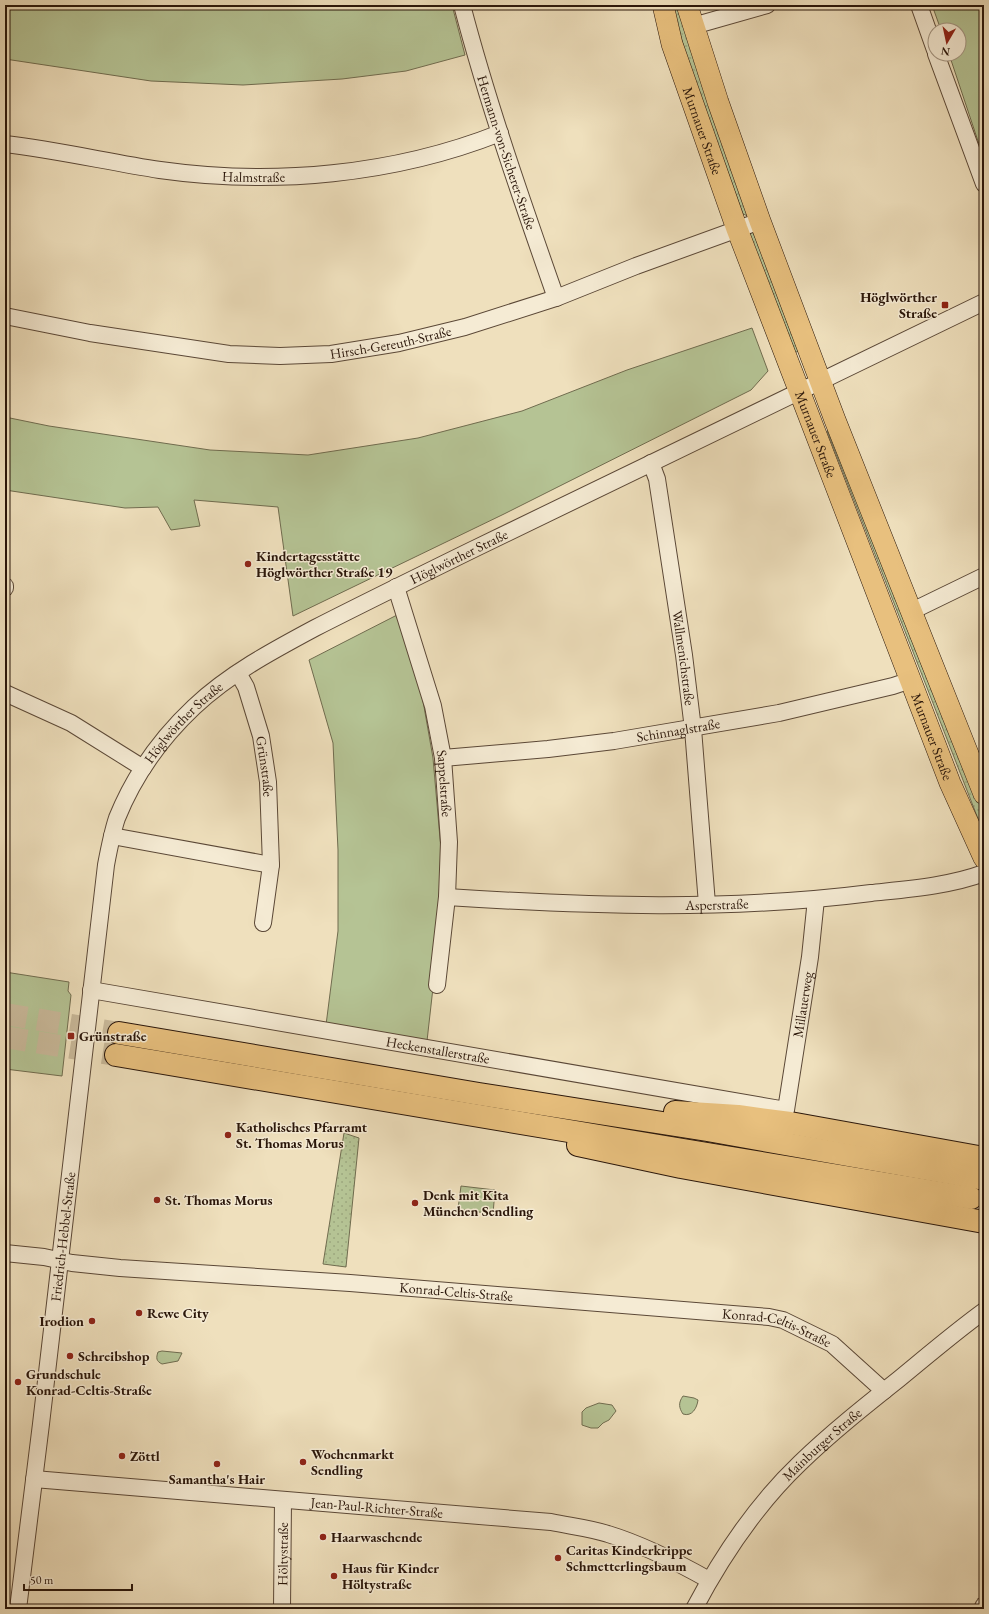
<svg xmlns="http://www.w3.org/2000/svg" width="989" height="1614" font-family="'EB Garamond',serif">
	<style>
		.grass { fill: url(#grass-dots); stroke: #706c4f }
		.green { fill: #b5c394; stroke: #706c4f }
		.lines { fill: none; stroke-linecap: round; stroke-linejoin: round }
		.highway-tunnel { stroke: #c8b899; stroke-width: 22; stroke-dasharray: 22 11; stroke-linecap: butt }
		.minor-casing { stroke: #5b4837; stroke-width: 18 }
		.major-casing { stroke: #2a160a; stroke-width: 22 }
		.highway-casing { stroke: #2a160a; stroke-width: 24 }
		.minor { stroke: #f5ebd4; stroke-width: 16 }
		.major { stroke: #e8c07e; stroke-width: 21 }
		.highway { stroke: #e8c07e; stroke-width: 22 }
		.poi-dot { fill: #8f2418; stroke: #f5ebd4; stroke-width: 1.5 }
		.labels { text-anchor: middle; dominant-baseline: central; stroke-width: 3; stroke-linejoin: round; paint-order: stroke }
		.street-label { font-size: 14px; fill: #2a160a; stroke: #f5ebd4 }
		.poi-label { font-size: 14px; font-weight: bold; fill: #2a160a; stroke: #f5ebd4; text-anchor: start }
	</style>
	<defs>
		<pattern id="grass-dots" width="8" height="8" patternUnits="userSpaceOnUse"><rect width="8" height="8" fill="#b5c394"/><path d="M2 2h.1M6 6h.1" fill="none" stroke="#9ca77e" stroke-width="1.8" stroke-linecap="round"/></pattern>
	</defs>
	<rect width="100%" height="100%" fill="#efe0bd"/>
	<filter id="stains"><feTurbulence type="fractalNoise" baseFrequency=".005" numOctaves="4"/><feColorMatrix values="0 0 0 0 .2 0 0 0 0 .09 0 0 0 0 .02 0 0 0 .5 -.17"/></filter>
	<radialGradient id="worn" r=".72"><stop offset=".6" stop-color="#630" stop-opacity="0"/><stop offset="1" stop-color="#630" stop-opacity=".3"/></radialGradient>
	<g class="grass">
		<path d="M672 5H680L748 216 743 214 687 59Z"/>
		<path d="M753 232 800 351 792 353 749 234Z"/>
		<path d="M835 428 937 695 984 813V834L827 431Z"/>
		<path d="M344 1133 359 1138 346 1267 323 1264Z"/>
	</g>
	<g class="green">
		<path d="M5 5H170L283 9 328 5H452L465 55 406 71 342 79 243 85 151 81 5 59Z"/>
		<path d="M932 5H984V159L949 54H959V30H941Z"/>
		<path d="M752 328 768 371 751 390 504 514 293 616 278 507 194 500 200 526 171 530 158 507 125 508 5 490V417L49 426 210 450 308 455 418 438 522 411 627 370Z"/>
		<path d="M399 614 423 701 433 758 441 850 442 908 427 1041 326 1025 338 931V850L333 743 309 660Z"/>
		<path d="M5 972 69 982 68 991 71 995 62 1076 5 1069Z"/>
		<path d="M461 1186 495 1190 493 1214 458 1209Z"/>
		<path d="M162 1351 182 1353 178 1361 162 1364C156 1361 156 1358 158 1352Z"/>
		<path d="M683 1396 694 1398 698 1400C697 1408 692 1417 683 1414 679 1408 678 1403 683 1396Z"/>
		<path d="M599 1403 612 1405 616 1411 609 1420 603 1423 598 1428H591L582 1425V1412L586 1408Z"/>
	</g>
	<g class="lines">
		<g class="highway-tunnel">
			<path d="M5 1014 119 1033"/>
			<path d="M5 1037 116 1055"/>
		</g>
		<defs>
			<g id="minor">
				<path id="s1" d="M462 5C488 104 522 201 556 298"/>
				<path d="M919 5 935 50"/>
				<path d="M693 26 767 5"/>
				<path d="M936 54 984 184"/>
				<path id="s2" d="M5 144C57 150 108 162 160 170 273 186 394 175 500 133"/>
				<path id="s3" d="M5 316 90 333 229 354 280 356 331 354 399 343 465 327 556 298 636 266 760 221"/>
				<path id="s4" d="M651 463 657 479 684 655 693 729 707 904"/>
				<path d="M5 586V588"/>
				<path id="s5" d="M396 587 433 706 443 758 449 842 447 897 437 985"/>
				<path d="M912 611 984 576"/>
				<path id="s6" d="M238 673 246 687 261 736 268 782 271 865 263 923"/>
				<path d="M5 693 71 723 143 768"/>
				<path id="s7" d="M443 758 548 749 614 741 779 713 893 686 911 680"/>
				<path d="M112 836 271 865"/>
				<path id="s8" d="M447 897C588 906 730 911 871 893 908 889 949 886 984 873"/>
				<path id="s9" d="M91 990 786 1110 810 957 816 899"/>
				<path id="s10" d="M5 1253 44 1257 72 1263 120 1268 350 1283 769 1317 783 1320 832 1344 884 1391"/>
				<path id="s11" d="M34 1479 551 1522C570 1526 590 1528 608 1534 644 1545 677 1562 709 1580"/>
				<path id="s12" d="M18 1609 41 1424 106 865C109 849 112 833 117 818 134 776 161 738 194 707 229 674 272 651 315 628 368 601 421 575 474 549 644 466 814 383 984 302"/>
				<path id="s13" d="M282 1609 283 1500"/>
				<path id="s14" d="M694 1609C722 1556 756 1505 800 1463 831 1433 865 1406 899 1379 927 1356 955 1332 984 1311"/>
				<path d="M982 1609 984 1605"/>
			</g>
			<g id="major">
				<path id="s15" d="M663 5 672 44 737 229 950 783 984 858"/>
				<path d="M687 5 718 102 760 221 835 420 984 794"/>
			</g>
			<g id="highway">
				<path d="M119 1033 479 1094 707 1130 984 1179"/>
				<path d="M116 1055C401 1104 686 1150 971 1198"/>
				<path d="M675 1112 738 1116 790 1123 984 1158"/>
				<path d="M578 1145 681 1167 984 1222"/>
			</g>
		</defs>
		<use href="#minor" class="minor-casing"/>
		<use href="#major" class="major-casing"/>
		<use href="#highway" class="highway-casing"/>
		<use href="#minor" class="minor"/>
		<use href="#major" class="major"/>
		<use href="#highway" class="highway"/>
	</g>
	<g class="poi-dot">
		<rect x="941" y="301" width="8" height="8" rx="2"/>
		<circle cx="248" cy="564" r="4"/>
		<rect x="67" y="1032" width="8" height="8" rx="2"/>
		<circle cx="228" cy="1135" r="4"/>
		<circle cx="157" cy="1200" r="4"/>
		<circle cx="415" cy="1203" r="4"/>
		<circle cx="139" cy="1313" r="4"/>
		<circle cx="92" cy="1321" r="4"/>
		<circle cx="70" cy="1356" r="4"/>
		<circle cx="18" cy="1382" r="4"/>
		<circle cx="122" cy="1456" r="4"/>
		<circle cx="303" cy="1462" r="4"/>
		<circle cx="217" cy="1464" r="4"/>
		<circle cx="323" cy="1537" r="4"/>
		<circle cx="558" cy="1558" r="4"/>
		<circle cx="334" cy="1576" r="4"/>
	</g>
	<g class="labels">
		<g class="street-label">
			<text stroke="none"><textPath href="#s15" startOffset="132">Murnauer Straße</textPath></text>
			<text stroke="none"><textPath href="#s1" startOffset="154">Hermann-von-Sicherer-Straße</textPath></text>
			<text stroke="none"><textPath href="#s2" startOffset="251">Halmstraße</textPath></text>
			<text stroke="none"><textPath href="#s3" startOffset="390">Hirsch-Gereuth-Straße</textPath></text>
			<text stroke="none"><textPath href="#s15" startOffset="456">Murnauer Straße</textPath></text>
			<text stroke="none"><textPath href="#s12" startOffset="1239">Höglwörther Straße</textPath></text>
			<text stroke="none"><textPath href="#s4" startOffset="198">Wallmenichstraße</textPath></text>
			<text stroke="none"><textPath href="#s12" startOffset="915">Höglwörther Straße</textPath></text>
			<text stroke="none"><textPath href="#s7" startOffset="237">Schinnaglstraße</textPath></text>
			<text stroke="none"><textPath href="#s15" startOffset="780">Murnauer Straße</textPath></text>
			<text stroke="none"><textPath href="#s6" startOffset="98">Grünstraße</textPath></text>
			<text stroke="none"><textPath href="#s5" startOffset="203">Sappelstraße</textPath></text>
			<text stroke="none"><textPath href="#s8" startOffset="270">Asperstraße</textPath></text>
			<text stroke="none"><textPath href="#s9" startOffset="812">Millauerweg</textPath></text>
			<text stroke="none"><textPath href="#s9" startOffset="352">Heckenstallerstraße</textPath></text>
			<text stroke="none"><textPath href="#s12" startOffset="375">Friedrich-Hebbel-Straße</textPath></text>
			<text stroke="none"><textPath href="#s10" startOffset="453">Konrad-Celtis-Straße</textPath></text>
			<text stroke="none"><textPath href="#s10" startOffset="777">Konrad-Celtis-Straße</textPath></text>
			<text stroke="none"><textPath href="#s14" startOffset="210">Mainburger Straße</textPath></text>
			<text stroke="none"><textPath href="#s11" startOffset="344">Jean-Paul-Richter-Straße</textPath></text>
			<text stroke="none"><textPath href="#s13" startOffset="55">Höltystraße</textPath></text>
		</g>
		<g class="poi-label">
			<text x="937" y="297" text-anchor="end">Höglwörther<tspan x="937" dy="16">Straße</tspan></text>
			<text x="256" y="556">Kindertagesstätte<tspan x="256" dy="16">Höglwörther Straße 19</tspan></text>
			<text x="79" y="1036">Grünstraße</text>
			<text x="236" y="1127">Katholisches Pfarramt<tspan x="236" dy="16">St. Thomas Morus</tspan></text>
			<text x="423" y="1195">Denk mit Kita<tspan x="423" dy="16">München Sendling</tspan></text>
			<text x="165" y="1200">St. Thomas Morus</text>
			<text x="147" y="1313">Rewe City</text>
			<text x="84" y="1321" text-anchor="end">Irodion</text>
			<text x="78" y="1356">Schreibshop</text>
			<text x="26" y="1374">Grundschule<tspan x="26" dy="16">Konrad-Celtis-Straße</tspan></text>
			<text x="311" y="1454">Wochenmarkt<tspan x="311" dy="16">Sendling</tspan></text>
			<text x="130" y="1456">Zöttl</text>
			<text x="217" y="1479" text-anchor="middle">Samantha's Hair</text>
			<text x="331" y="1537">Haarwaschende</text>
			<text x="566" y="1550">Caritas Kinderkrippe<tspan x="566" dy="16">Schmetterlingsbaum</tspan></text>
			<text x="342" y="1568">Haus für Kinder<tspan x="342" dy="16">Höltystraße</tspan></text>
		</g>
	</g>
	<rect width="989" height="1614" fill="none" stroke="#efe0bd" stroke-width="20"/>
	<rect x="6" y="6" width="977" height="1602" fill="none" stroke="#2a160a" stroke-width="2"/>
	<rect x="10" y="10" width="969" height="1594" fill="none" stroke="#2a160a"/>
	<g transform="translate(947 42) rotate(189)"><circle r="19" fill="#f5ebd4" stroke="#a49683"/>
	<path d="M0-3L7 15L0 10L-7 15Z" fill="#8f2418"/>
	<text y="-6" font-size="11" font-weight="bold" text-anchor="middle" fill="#2a160a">N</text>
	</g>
	<path d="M24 1584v6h108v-6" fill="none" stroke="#2a160a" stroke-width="2"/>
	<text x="30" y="1584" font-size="12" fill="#2a160a" stroke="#f5ebd4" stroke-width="3" paint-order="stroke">50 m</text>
	<rect width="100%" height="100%" filter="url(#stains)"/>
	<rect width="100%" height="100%" fill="url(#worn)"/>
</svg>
